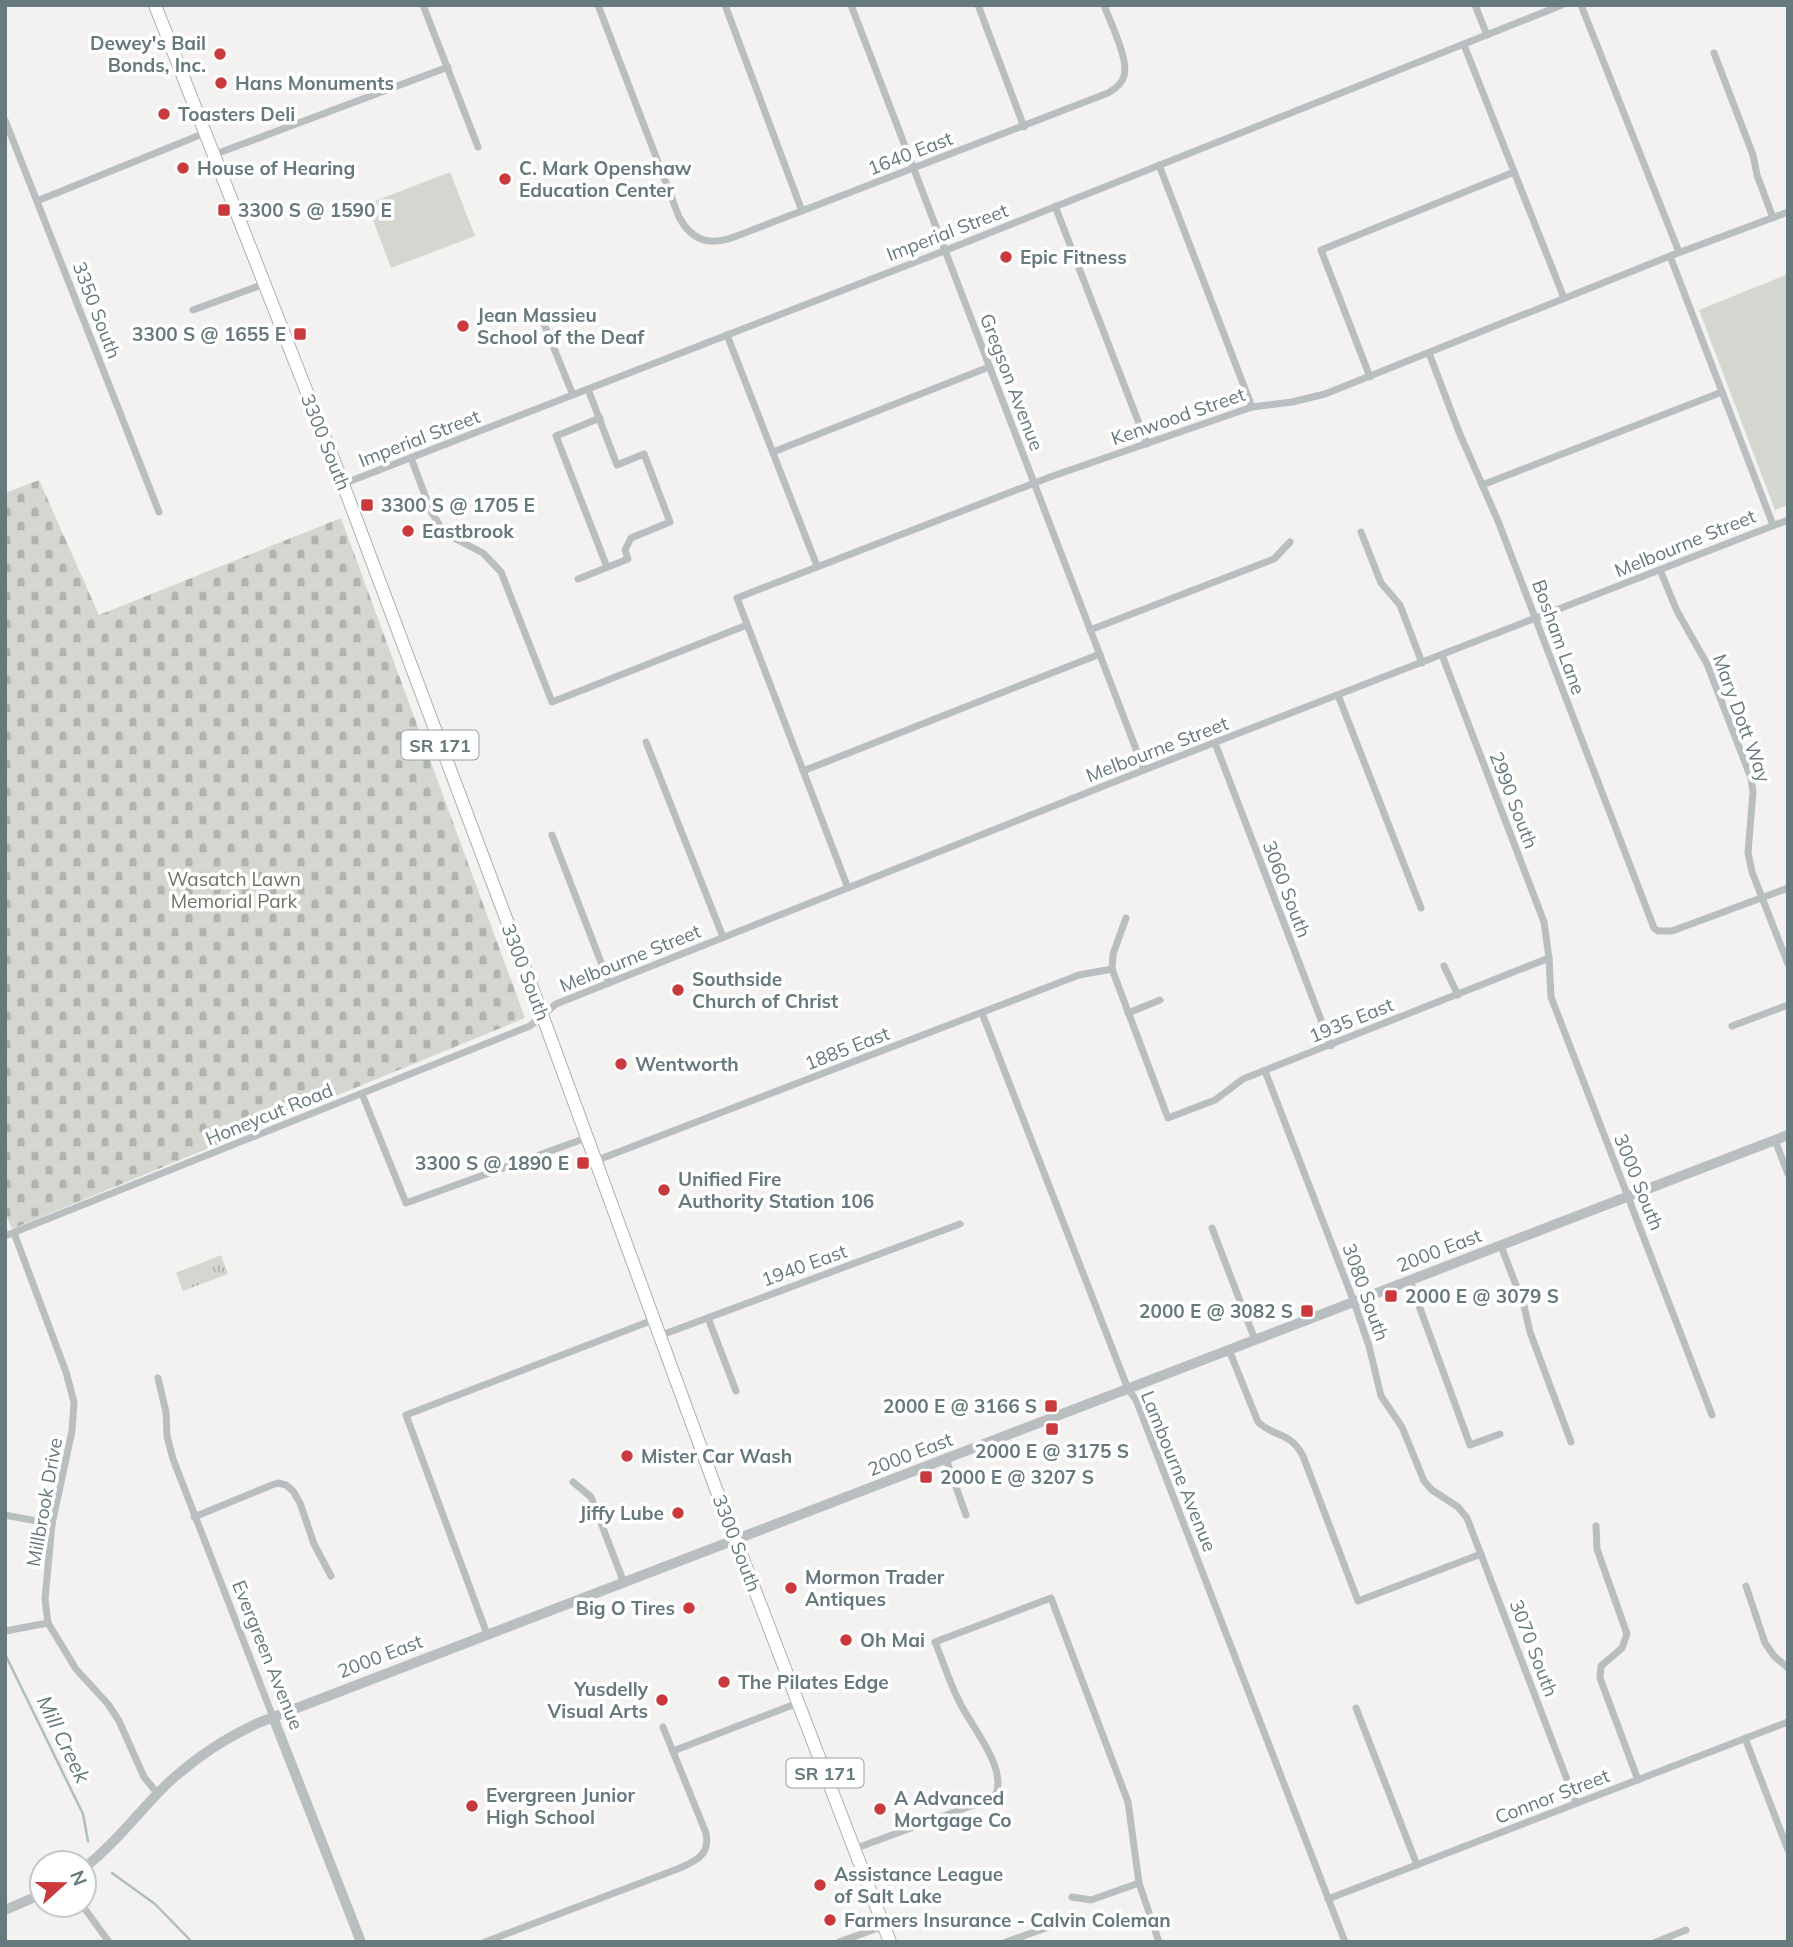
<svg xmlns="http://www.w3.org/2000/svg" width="1793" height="1947" font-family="Mulish,sans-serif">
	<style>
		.grass { fill: #d4d7d0 }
		.cemetery { fill: url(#cemetery-stones) }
		.park { fill: url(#park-tufts) }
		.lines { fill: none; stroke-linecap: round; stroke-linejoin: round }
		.stream { stroke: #aebebe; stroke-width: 2.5 }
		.primary-casing { stroke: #abb1b2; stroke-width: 14 }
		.minor { stroke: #b9bec0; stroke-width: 7 }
		.tertiary { stroke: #b9bec0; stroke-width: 10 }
		.primary { stroke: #fff; stroke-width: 12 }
		.poi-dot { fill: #ca393c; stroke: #fff; stroke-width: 2.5 }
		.labels { text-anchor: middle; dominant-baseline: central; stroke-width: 7; stroke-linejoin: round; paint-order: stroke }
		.shield { fill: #fff; stroke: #94a1a4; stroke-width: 2 }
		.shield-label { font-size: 18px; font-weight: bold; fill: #66797d }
		.poi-label { font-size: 19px; font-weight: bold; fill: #66797d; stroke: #fff; text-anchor: start }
		.street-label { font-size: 19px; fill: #66797d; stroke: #fff }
		.park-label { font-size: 19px; fill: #6c7564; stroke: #fff }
		.water-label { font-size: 21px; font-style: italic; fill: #627a7b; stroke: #fff }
	</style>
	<defs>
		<pattern id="cemetery-stones" width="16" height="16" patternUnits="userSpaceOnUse" patternTransform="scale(1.75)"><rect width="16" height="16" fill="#d4d7d0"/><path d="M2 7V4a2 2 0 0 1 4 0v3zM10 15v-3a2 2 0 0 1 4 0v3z" fill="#b0b3ae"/></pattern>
		<pattern id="park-tufts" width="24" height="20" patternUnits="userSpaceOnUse" patternTransform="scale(1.75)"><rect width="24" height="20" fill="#d4d7d0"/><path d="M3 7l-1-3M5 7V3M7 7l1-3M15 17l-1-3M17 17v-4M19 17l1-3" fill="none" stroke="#b0b3ae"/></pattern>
	</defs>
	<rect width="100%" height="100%" fill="#f3f2f0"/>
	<g class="grass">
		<path d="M450 172 475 236 391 268 367 204Z"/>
		<path d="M1788 274V505L1775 510 1699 310Z"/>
	</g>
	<path class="cemetery" d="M39 480 99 615 341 518 525 1018 12 1229 5 1212V493Z"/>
	<path class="park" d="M221 1255 228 1274 183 1291 176 1273Z"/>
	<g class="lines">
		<g class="stream">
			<path d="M5 1654 83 1814 88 1841"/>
			<path d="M112 1873 155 1904 192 1942"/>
		</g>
		<defs>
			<path id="primary" d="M155 5 343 484 537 1001 716 1489 890 1942"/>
		</defs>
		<use href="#primary" class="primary-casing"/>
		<g class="minor">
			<path d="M423 5 478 147"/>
			<path d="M598 5 679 217C692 241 709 246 734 237L1108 93C1115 89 1122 84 1124 76 1129 59 1110 22 1104 5"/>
			<path d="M725 5 802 211"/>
			<path d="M851 5 1144 770"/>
			<path d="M978 5 1024 127"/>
			<path d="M1475 5 1487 35"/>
			<path d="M1581 5 1679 252"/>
			<path d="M1464 45 1564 298"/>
			<path d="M1714 53 1753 155 1757 175 1773 218"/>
			<path d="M5 120 159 512"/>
			<path d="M213 155 448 67"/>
			<path d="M1159 165 1252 407"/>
			<path d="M37 201 205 133"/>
			<path d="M1055 206 1147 444"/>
			<path d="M1670 256 1773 525"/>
			<path d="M193 310 264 284"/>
			<path d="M540 314 573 395"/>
			<path d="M727 335 817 566"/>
			<path d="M1429 353 1459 432 1498 521 1654 928 1658 931H1672L1788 888"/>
			<path d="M1370 377 1321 250 1514 172"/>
			<path d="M600 418 556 436 607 567"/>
			<path d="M773 452 989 367"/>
			<path d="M411 458 431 511 440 526 450 536 483 553 501 572 552 702 747 625"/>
			<path d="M343 484 944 251 1562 5"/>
			<path d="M1482 485 1722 392"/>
			<path d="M1361 532 1381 583 1400 605 1422 663"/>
			<path d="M1660 570 1677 611 1707 664 1751 778 1753 792 1748 853 1752 872 1788 964"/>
			<path d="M578 579 628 559 625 550 631 538 670 522 644 454 617 465 588 389"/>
			<path d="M1090 630 1274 559 1290 542"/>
			<path d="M1442 655 1544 922 1549 958 1551 997 1712 1415"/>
			<path d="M1338 695 1421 908"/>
			<path d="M646 742 723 937"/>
			<path d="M1215 743 1331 1046"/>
			<path d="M803 771 1100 654"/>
			<path d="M552 835 609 983"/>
			<path d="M848 888 737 598 1050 477 1252 407 1292 402 1325 394 1670 256 1788 212"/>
			<path d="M1126 918 1113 954 1112 969 1168 1118 1215 1100 1243 1079 1549 958"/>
			<path d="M1444 966 1458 995"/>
			<path d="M982 1013 1128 1389 1136 1400 1345 1942"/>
			<path d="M1128 1013 1160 1000"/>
			<path d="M1732 1026 1788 1005"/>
			<path d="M1265 1071 1354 1302 1369 1346 1381 1396 1402 1427 1424 1481 1432 1490 1458 1507 1467 1518 1576 1803"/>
			<path d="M362 1094 406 1203 586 1138"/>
			<path d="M1775 1140 1788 1174"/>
			<path d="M595 1161 1079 975 1112 969"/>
			<path d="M1212 1228 1255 1340"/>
			<path d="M14 1233 66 1372 74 1402 72 1431 52 1524 45 1599 48 1623 76 1669 108 1704 119 1721 144 1777 158 1794"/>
			<path d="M5 1236 530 1026 556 1004 1144 770 1788 520"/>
			<path d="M1501 1246 1524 1306 1530 1332 1571 1442"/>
			<path d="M1410 1281 1470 1445 1500 1434"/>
			<path d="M708 1318 736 1391"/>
			<path d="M659 1336 960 1224"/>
			<path d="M1229 1350 1258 1422C1275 1438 1290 1431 1303 1456L1358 1601 1481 1554"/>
			<path d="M158 1378 166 1412 167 1436 173 1459 273 1717"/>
			<path d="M946 1459 966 1515"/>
			<path d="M573 1482 591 1497 624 1583"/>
			<path d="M5 1515 52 1524"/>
			<path d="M194 1517 272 1485 278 1483 286 1485 293 1491 300 1503 314 1544 331 1576"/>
			<path d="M1596 1526 1597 1549 1627 1634 1622 1648 1601 1666 1600 1678 1638 1780"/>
			<path d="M1746 1586 1765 1643 1774 1656 1788 1668"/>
			<path d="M5 1631 48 1623"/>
			<path d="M487 1634 406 1415 653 1320"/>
			<path d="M1356 1708 1417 1865"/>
			<path d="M1745 1738 1788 1850"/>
			<path d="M673 1751 798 1703"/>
			<path d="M854 1849 987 1800 996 1794C1007 1766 969 1724 958 1699 949 1681 943 1661 935 1642L1051 1598 1128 1802 1139 1883 1159 1942"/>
			<path d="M1072 1897 1091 1900 1139 1883"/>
			<path d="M1328 1899 1788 1722"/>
			<path d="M82 1905 109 1942"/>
			<path d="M485 1942 680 1868C698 1860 710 1854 706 1833L663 1727"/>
			<path d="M839 1942 884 1926"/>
			<path d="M1006 1942 1060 1923"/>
			<path d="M1656 1942 1686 1930"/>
		</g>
		<g class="tertiary">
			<path d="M273 1717 361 1942"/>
			<path d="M84 1868C116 1843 139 1811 168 1783 195 1758 225 1738 258 1723L1788 1135"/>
			<path d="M5 1910 42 1894"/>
		</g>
		<use href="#primary" class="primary"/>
	</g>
	<g class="poi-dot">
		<circle cx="220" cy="54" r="7"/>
		<circle cx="221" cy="83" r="7"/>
		<circle cx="164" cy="114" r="7"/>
		<circle cx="183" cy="168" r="7"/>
		<circle cx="505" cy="179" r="7"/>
		<rect x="217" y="203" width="14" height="14" rx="3.5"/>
		<circle cx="1006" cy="257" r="7"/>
		<circle cx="463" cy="326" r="7"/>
		<rect x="293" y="327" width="14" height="14" rx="3.5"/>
		<rect x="360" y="498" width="14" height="14" rx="3.5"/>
		<circle cx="408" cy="531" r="7"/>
		<circle cx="678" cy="990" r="7"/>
		<circle cx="621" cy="1064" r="7"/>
		<rect x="576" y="1156" width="14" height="14" rx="3.5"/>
		<circle cx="664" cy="1190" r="7"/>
		<rect x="1384" y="1289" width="14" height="14" rx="3.5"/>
		<rect x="1300" y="1304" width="14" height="14" rx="3.5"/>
		<rect x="1044" y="1399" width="14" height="14" rx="3.5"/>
		<rect x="1045" y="1422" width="14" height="14" rx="3.5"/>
		<circle cx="627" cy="1456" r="7"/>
		<rect x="919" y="1470" width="14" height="14" rx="3.5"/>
		<circle cx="678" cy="1513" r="7"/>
		<circle cx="791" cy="1588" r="7"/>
		<circle cx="689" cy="1608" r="7"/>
		<circle cx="846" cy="1640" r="7"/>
		<circle cx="724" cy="1682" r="7"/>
		<circle cx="662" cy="1700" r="7"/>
		<circle cx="472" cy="1806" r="7"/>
		<circle cx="880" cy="1809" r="7"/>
		<circle cx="820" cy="1885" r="7"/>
		<circle cx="830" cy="1920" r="7"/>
	</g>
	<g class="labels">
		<g class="shield">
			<rect x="401.5" y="730.5" width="77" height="29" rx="5"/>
			<rect x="786.5" y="1758.5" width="77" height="29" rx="5"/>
		</g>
		<g class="shield-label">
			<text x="440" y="745">SR 171</text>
			<text x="825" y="1773">SR 171</text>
		</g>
		<g class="poi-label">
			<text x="206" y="43" text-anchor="end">Dewey's Bail<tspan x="206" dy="22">Bonds, Inc.</tspan></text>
			<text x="235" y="83">Hans Monuments</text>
			<text x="178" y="114">Toasters Deli</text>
			<text x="197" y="168">House of Hearing</text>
			<text x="519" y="168">C. Mark Openshaw<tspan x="519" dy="22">Education Center</tspan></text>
			<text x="238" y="210">3300 S @ 1590 E</text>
			<text x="1020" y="257">Epic Fitness</text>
			<text x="477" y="315">Jean Massieu<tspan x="477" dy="22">School of the Deaf</tspan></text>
			<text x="286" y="334" text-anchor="end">3300 S @ 1655 E</text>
			<text x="381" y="505">3300 S @ 1705 E</text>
			<text x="422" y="531">Eastbrook</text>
			<text x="692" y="979">Southside<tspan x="692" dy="22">Church of Christ</tspan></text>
			<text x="635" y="1064">Wentworth</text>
			<text x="569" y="1163" text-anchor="end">3300 S @ 1890 E</text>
			<text x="678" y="1179">Unified Fire<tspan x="678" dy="22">Authority Station 106</tspan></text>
			<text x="1405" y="1296">2000 E @ 3079 S</text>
			<text x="1293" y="1311" text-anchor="end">2000 E @ 3082 S</text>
			<text x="1037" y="1406" text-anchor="end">2000 E @ 3166 S</text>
			<text x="1052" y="1451" text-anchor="middle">2000 E @ 3175 S</text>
			<text x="641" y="1456">Mister Car Wash</text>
			<text x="940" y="1477">2000 E @ 3207 S</text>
			<text x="664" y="1513" text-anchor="end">Jiffy Lube</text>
			<text x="805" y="1577">Mormon Trader<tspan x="805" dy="22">Antiques</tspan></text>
			<text x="675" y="1608" text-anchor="end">Big O Tires</text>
			<text x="860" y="1640">Oh Mai</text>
			<text x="738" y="1682">The Pilates Edge</text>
			<text x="648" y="1689" text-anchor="end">Yusdelly<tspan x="648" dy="22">Visual Arts</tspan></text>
			<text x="486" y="1795">Evergreen Junior<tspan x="486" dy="22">High School</tspan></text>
			<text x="894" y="1798">A Advanced<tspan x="894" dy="22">Mortgage Co</tspan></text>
			<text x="834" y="1874">Assistance League<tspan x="834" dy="22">of Salt Lake</tspan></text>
			<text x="844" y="1920">Farmers Insurance - Calvin Coleman</text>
		</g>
		<g class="street-label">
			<text transform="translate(910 153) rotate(-21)">1640 East</text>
			<text transform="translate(947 232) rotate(-21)">Imperial Street</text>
			<text transform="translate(97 310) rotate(69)">3350 South</text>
			<text transform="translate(1012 382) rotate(69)">Gregson Avenue</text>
			<text transform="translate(1178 416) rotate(-19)">Kenwood Street</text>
			<text transform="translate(419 438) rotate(-21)">Imperial Street</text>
			<text transform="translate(326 442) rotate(68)">3300 South</text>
			<text transform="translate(1685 543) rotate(-22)">Melbourne Street</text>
			<text transform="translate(1559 637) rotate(70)">Bosham Lane</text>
			<text transform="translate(1742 718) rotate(70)">Mary Dott Way</text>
			<text transform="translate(1157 749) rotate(-21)">Melbourne Street</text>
			<text transform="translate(1514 800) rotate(69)">2990 South</text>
			<text transform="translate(1287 889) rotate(69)">3060 South</text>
			<text transform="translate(630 958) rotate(-22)">Melbourne Street</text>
			<text transform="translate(526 972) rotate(69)">3300 South</text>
			<text transform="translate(1351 1020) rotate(-22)">1935 East</text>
			<text transform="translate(847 1048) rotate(-21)">1885 East</text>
			<text transform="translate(269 1114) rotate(-22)">Honeycut Road</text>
			<text transform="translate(1639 1182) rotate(68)">3000 South</text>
			<text transform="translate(1439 1250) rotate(-21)">2000 East</text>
			<text transform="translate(804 1265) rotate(-20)">1940 East</text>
			<text transform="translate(1366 1292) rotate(70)">3080 South</text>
			<text transform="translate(910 1454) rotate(-21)">2000 East</text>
			<text transform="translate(1179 1471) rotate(68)">Lambourne Avenue</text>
			<text transform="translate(44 1502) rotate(-80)">Millbrook Drive</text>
			<text transform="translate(737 1543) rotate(69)">3300 South</text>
			<text transform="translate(1534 1648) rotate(69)">3070 South</text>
			<text transform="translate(268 1655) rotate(68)">Evergreen Avenue</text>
			<text transform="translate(380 1656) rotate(-21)">2000 East</text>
			<text transform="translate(1552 1796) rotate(-21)">Connor Street</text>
		</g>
		<g class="park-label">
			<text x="234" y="879">Wasatch Lawn<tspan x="234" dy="22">Memorial Park</tspan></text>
		</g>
		<g class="water-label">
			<text transform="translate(64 1739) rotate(64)">Mill Creek</text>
		</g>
	</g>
	<rect width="1793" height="1947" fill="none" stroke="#66797d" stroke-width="14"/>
	<g transform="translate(63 1884) rotate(69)"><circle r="33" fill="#ffffff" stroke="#c2c9cb" stroke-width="2"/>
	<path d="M0-5L12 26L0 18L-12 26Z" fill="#ca393c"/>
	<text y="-10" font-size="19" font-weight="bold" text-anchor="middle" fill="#66797d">N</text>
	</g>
</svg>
